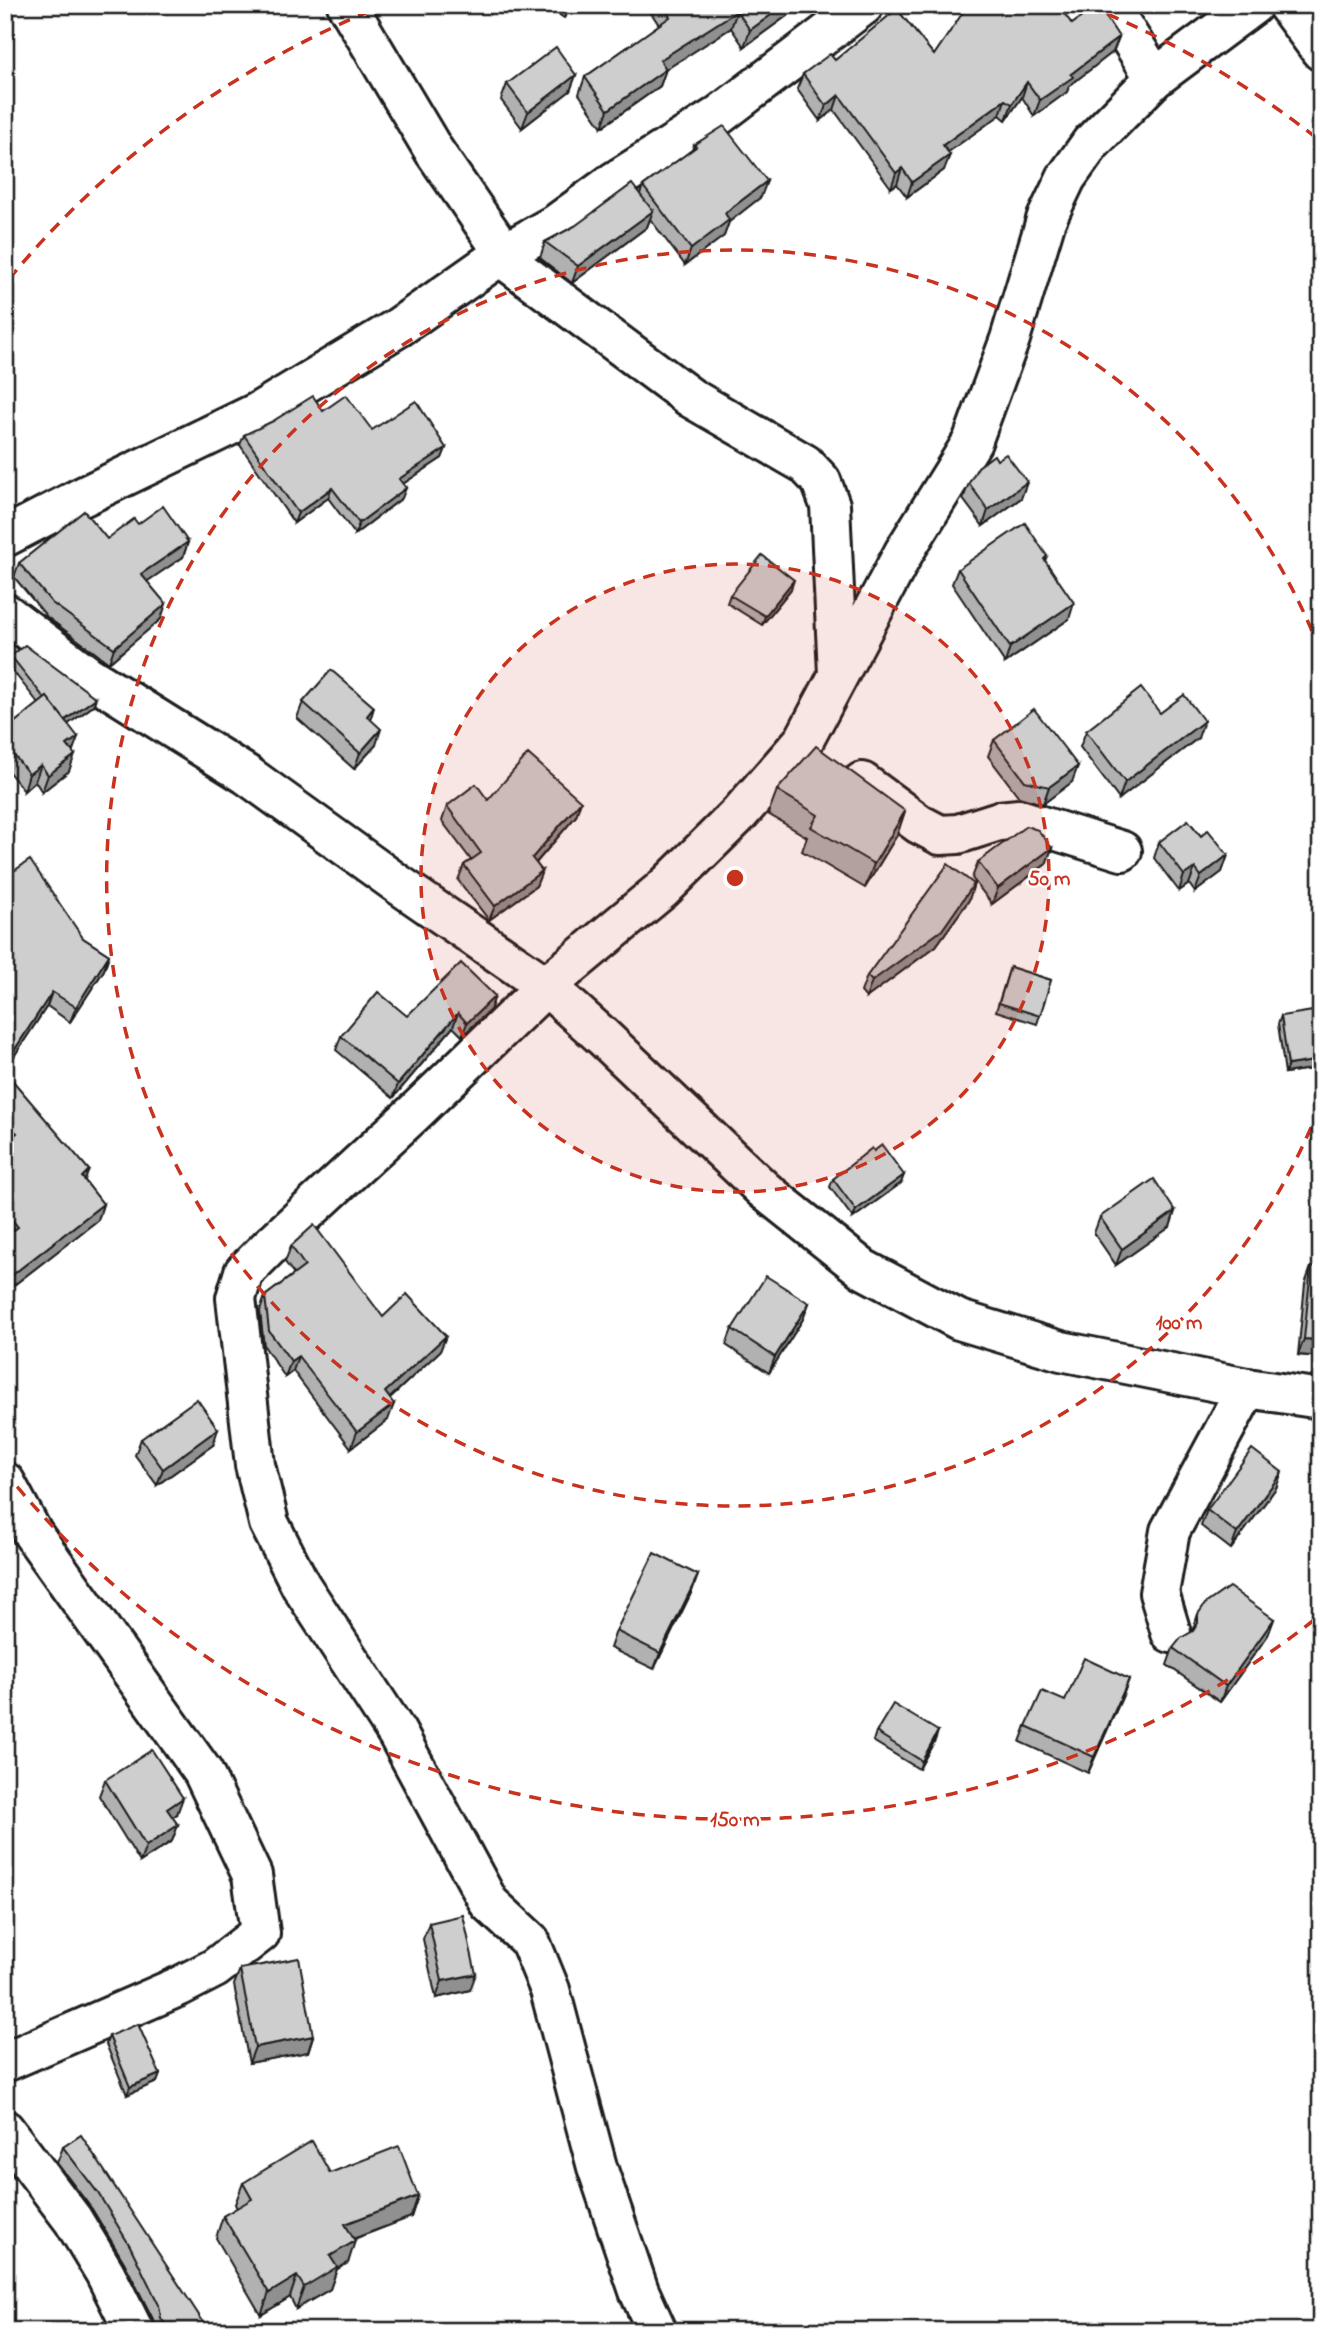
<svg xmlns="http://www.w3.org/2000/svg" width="1326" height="2336" font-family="'Indie Flower',sans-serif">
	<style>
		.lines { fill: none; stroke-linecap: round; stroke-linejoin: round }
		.minor-casing { stroke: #1c1c1c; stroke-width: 44 }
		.minor { stroke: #fff; stroke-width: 38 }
		.wall { fill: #b1b1b1; stroke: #1c1c1c; stroke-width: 2 }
		.shaded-wall { fill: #909090; stroke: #1c1c1c; stroke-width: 2 }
		.building { fill: #cecece; stroke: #1c1c1c; stroke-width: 2 }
		.ring { fill: none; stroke: #c8321e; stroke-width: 3.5; stroke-dasharray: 12 9 }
		.centre { fill: #c8321e; stroke: #fff; stroke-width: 3.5 }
		.ring-label { font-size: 21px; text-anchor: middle; font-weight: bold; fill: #c8321e; stroke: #fff; stroke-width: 5; stroke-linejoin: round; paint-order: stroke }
	</style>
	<rect width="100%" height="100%" fill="#fff"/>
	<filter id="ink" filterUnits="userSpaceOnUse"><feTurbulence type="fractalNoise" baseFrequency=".0143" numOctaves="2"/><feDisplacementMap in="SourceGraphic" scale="14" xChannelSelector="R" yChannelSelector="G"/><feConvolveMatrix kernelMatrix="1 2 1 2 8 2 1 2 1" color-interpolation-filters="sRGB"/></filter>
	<g filter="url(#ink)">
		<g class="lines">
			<defs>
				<g id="minor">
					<path d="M347 5 434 151 504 253"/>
					<path d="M1109 5 1155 78"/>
					<path d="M1287 5 1321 51"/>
					<path d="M500 256 691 398 805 464 821 481 830 505 838 674"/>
					<path d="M5 537 82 497 258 412 399 327 504 253 556 224 615 181 718 116 864 5"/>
					<path d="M5 613 87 675 247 775 395 882 546 986 603 1037 764 1190 863 1269 959 1320 1061 1351 1247 1388 1321 1399"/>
					<path d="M862 782 919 824 940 835 958 834 999 821 1019 819 1122 851"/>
					<path d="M5 1482 33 1534 203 1772 252 1875 260 1933 215 1968 180 1986 5 2062"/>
					<path d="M1171 1633 1159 1593 1170 1531 1247 1388"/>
					<path d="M5 2130 73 2220 105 2273 134 2331"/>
					<path d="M657 2331 639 2291 597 2167 550 1990 530 1941 489 1903 397 1733 301 1586 269 1523 255 1465 236 1298 244 1272 269 1247 413 1114 546 986 663 889 739 814 804 740 904 552 972 442 1010 339 1046 220 1066 178 1091 143 1155 78 1253 5"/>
				</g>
			</defs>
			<use href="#minor" class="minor-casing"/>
			<use href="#minor" class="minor"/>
		</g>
		<g class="wall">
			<path d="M544 5H573L564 18Z"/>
			<path d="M646 5H802L744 47 731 28 666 69 660 86 602 127 579 94 585 77 659 25Z"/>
			<path d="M1057 13 1072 24 1119 37 1113 52 1069 86 1067 92 1034 116 1022 97 1006 120 1000 115 948 152 944 170 907 197 897 184 891 188 834 110 820 121 797 89 803 74 835 60 934 55Z"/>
			<path d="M576 75 570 91 522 128 501 100 507 84Z"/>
			<path d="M694 145 761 197 729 222 724 236 685 265 650 219 647 227 572 283 540 258 545 242 575 226 640 194 643 186 692 150Z"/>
			<path d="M323 411 372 430 446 448 442 458 403 484 402 498 355 534 328 498 294 523 240 445 244 435Z"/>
			<path d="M997 460 1027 482 1021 498 983 526 963 499 969 483Z"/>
			<path d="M138 524 188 542 183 557 147 581 161 619 109 663 47 617 14 577 19 563 107 539Z"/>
			<path d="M1047 556 1045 561 1069 619 1005 663 952 584 958 569Z"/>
			<path d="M791 589 762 625 727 603 730 595Z"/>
			<path d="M11 656 93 706 68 724 72 752 69 771 42 792 35 781 24 791 5 767V730L39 704 8 665Z"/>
			<path d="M303 702 374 707 370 719 376 745 354 769 297 718Z"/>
			<path d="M1160 713 1198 738 1119 799 1080 747 1086 731Z"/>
			<path d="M994 740 1072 782 1043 804 1019 797 988 756Z"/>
			<path d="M777 790 905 811 897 835 865 888 802 851 807 837 768 814Z"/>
			<path d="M447 806 576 816 536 863 542 871 536 886 489 920 458 880 464 865 471 860 442 821Z"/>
			<path d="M1201 836 1228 855 1222 872 1195 892 1189 884 1179 891 1154 858 1159 842Z"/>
			<path d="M1052 848 1046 864 992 904 972 878 978 862Z"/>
			<path d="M5 877 83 938 109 955 104 970 70 1022 47 1006 5 1070Z"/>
			<path d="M969 900 936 946 866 998 861 992 867 976Z"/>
			<path d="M1010 967 1051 980 1037 1024 996 1011Z"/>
			<path d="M495 996 490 1010 462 1036 453 1027 393 1098 336 1050 341 1036 407 1016Z"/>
			<path d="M1281 1016 1317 1068 1285 1073 1278 1024Z"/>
			<path d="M5 1090 85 1181 103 1204 98 1220 5 1292V1237L7 1235 5 1233Z"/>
			<path d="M833 1179 901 1183 853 1218 830 1187Z"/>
			<path d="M1175 1211 1170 1227 1116 1265 1094 1233 1100 1217Z"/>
			<path d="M291 1246 383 1317 446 1336 440 1351 389 1399 388 1420 351 1448 293 1371 285 1377 264 1346 260 1311 265 1296 294 1274 285 1262Z"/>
			<path d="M1311 1267 1321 1268V1357L1298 1355 1305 1284Z"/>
			<path d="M809 1303 803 1319 769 1373 726 1345 732 1329Z"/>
			<path d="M141 1439 213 1445 157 1485 135 1455Z"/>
			<path d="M1276 1488 1231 1549 1201 1526 1207 1510Z"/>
			<path d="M698 1575 692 1591 654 1669 610 1648 616 1631Z"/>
			<path d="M1198 1614 1274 1619 1268 1635 1220 1702 1167 1665 1173 1648 1192 1632Z"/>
			<path d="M1129 1679 1123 1695 1088 1773 1020 1742 1026 1726 1065 1701Z"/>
			<path d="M938 1731 935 1740 919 1769 873 1741 876 1732Z"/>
			<path d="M105 1780 177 1814 172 1817 178 1825 172 1841 140 1862 99 1796Z"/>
			<path d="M429 1923 470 1990 436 1998 423 1939Z"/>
			<path d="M240 1969 313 2036 308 2052 249 2063 234 1985Z"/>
			<path d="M109 2036 160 2074 157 2082 127 2095 106 2044Z"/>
			<path d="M63 2147 204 2331H155L154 2321 124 2262 92 2209 57 2163Z"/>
			<path d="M330 2173 418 2196 411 2217 354 2239 348 2263 337 2269 330 2289 296 2309 290 2297 261 2315 216 2238 223 2216 237 2208 235 2204 243 2183Z"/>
		</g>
		<g class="shaded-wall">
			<path d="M569 5H573L564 18Z"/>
			<path d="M785 5H802L744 47 750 30Z"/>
			<path d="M737 11 731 28 654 77 660 60Z"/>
			<path d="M1119 37 1113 52 1069 86 1067 92 1034 116 1040 100 1071 74Z"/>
			<path d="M666 69 660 86 602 127 608 110Z"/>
			<path d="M576 75 570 91 522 128 528 112Z"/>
			<path d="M1027 82 1022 97 1006 120 1012 104Z"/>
			<path d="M839 95 834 110 820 121 826 106Z"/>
			<path d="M1005 100 1000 115 937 160 943 145Z"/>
			<path d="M950 155 944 170 907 197 912 182Z"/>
			<path d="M902 168 897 184 891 188 896 173Z"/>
			<path d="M767 181 761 197 729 222 724 236 685 265 691 249 725 213Z"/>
			<path d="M653 211 647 227 572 283 578 266Z"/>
			<path d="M446 448 442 458 395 489 399 479Z"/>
			<path d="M1027 482 1021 498 983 526 988 510Z"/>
			<path d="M332 488 328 498 294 523 298 513Z"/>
			<path d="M406 488 402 498 355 534 359 523Z"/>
			<path d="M188 542 183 557 136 589 141 574Z"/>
			<path d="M794 580 791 589 762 625 765 616Z"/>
			<path d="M1074 603 1069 619 1005 663 1010 647Z"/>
			<path d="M166 604 161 619 109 663 114 648Z"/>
			<path d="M96 698 93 706 60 730 63 722Z"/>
			<path d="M374 707 369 724 367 716Z"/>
			<path d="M1204 721 1198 738 1119 799 1125 782Z"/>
			<path d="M381 729 376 745 354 769 360 753Z"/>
			<path d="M78 737 72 753 67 745Z"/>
			<path d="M75 755 69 771 42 792 48 775Z"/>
			<path d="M41 765 35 781 24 791 29 774Z"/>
			<path d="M1078 766 1072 782 1043 804 1049 787Z"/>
			<path d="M581 801 576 816 527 873 532 858Z"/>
			<path d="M905 811 897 835 865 888 874 864Z"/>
			<path d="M1052 848 1046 864 992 904 998 888Z"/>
			<path d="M1228 855 1222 872 1195 892 1201 876Z"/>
			<path d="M1195 868 1189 884 1179 891 1184 875Z"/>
			<path d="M542 871 536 886 489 920 495 906Z"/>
			<path d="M974 884 969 900 936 946 866 998 872 981Z"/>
			<path d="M109 955 104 970 70 1022 76 1007Z"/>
			<path d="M52 992 47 1006 5 1070 6 1063Z"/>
			<path d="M495 996 490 1010 462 1036 467 1023Z"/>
			<path d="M458 1013 453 1027 393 1098 398 1084Z"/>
			<path d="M1320 1060 1317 1068 1285 1073 1288 1065Z"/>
			<path d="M89 1170 83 1185 82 1177Z"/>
			<path d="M904 1175 901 1183 853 1218 856 1210Z"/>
			<path d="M103 1204 98 1220 5 1292V1284L7 1279Z"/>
			<path d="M1175 1211 1170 1227 1116 1265 1122 1249Z"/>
			<path d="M809 1303 803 1319 769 1373 775 1357Z"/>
			<path d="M446 1336 440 1351 379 1408 385 1392Z"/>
			<path d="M1304 1339 1321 1340V1357L1298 1355Z"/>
			<path d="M298 1356 293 1371 285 1377 291 1361Z"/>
			<path d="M394 1404 388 1420 351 1448 357 1432Z"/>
			<path d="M218 1429 213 1445 157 1485 163 1469Z"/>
			<path d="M1282 1472 1276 1488 1231 1549 1237 1533Z"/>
			<path d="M698 1575 692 1591 654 1669 660 1653Z"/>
			<path d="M1274 1619 1268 1635 1220 1702 1226 1686Z"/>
			<path d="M1129 1679 1123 1695 1088 1773 1094 1757Z"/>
			<path d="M938 1731 935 1740 919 1769 922 1761Z"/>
			<path d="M183 1798 177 1814 161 1825 167 1809Z"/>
			<path d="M178 1825 172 1841 140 1862 146 1846Z"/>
			<path d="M476 1974 470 1990 436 1998 442 1981Z"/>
			<path d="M313 2036 308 2052 249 2063 255 2047Z"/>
			<path d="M160 2074 157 2082 127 2095 130 2087Z"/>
			<path d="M418 2196 411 2217 337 2245 345 2224Z"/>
			<path d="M355 2241 348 2263 337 2269 330 2289 296 2309 304 2287 330 2256Z"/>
			<path d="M297 2276 290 2297 261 2315 269 2293Z"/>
		</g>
		<g class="building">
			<path d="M663 5H785L750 30 737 11 660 60 666 69 608 110 585 77 670 17Z"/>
			<path d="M968 5H1051L1057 13 1061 9 1072 24 1098 5 1119 37 1071 74 1073 77 1040 100 1027 82 1012 104 1005 100 943 145 950 155 912 182 902 168 896 173 839 95 826 106 803 74 830 54 835 60 897 9 934 55Z"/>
			<path d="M556 47 576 75 528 112 507 84Z"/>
			<path d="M724 126 767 181 725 213 729 220 691 249 643 186 696 147 694 145Z"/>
			<path d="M632 184 653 211 578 266 545 242 575 226Z"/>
			<path d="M346 395 372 430 416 401 446 448 399 479 406 488 359 523 332 488 298 513 244 435 273 421 313 396 323 411Z"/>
			<path d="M1006 454 1027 482 988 510 969 483 978 467 994 455 997 460Z"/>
			<path d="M163 506 188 542 141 574 166 604 114 648 52 603 19 563 84 511 107 539 134 519 138 524Z"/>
			<path d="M1025 523 1047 556 1044 559 1074 603 1010 647 958 569Z"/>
			<path d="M762 555 794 580 765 616 730 595Z"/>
			<path d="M25 645 96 698 65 720 47 697 45 699 11 656Z"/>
			<path d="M331 670 374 707 367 716 381 729 360 753 303 702Z"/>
			<path d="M1141 688 1160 713 1184 695 1204 721 1125 782 1086 731Z"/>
			<path d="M47 697 78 737 67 745 75 755 48 775 41 765 29 774 5 744V730Z"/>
			<path d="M1034 709 1078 766 1049 787 1025 781 994 740Z"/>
			<path d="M816 746 905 811 874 864 811 827 818 815 777 790Z"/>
			<path d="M528 754 581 801 532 858 542 871 495 906 464 865 481 853 447 806 476 784 488 800Z"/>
			<path d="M1188 820 1201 836 1208 830 1228 855 1201 876 1195 868 1184 875 1159 842Z"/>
			<path d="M1026 826 1038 830 1052 848 998 888 978 862Z"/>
			<path d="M30 860 83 938 109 955 76 1007 52 992 6 1063 5 877Z"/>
			<path d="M948 864 974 884 942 930 872 981 867 976Z"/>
			<path d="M461 963 495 996 467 1023 458 1013 398 1084 341 1036 378 992 407 1016Z"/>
			<path d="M1010 967 1051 980 1040 1016 999 1003Z"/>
			<path d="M1313 1011 1320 1060 1288 1065 1281 1016Z"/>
			<path d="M13 1081 89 1170 82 1177 103 1204 7 1279 5 1277V1237L18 1227 5 1211V1143L17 1133 5 1122V1090Z"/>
			<path d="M882 1145 904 1175 856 1210 833 1179 872 1148 874 1151Z"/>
			<path d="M1154 1179 1175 1211 1122 1249 1100 1217Z"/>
			<path d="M314 1225 383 1317 407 1294 446 1336 385 1392 394 1404 357 1432 298 1356 291 1361 269 1331 265 1296 305 1266 291 1246Z"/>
			<path d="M1311 1267 1321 1268V1340L1304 1339Z"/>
			<path d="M766 1276 809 1303 775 1357 732 1329Z"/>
			<path d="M197 1399 218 1429 163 1469 141 1439Z"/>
			<path d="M1252 1449 1282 1472 1237 1533 1207 1510Z"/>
			<path d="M654 1553 698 1575 660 1653 616 1631Z"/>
			<path d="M1229 1587 1274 1619 1226 1686 1173 1648 1181 1638 1193 1631 1198 1623V1614L1205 1604Z"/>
			<path d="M1084 1658 1129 1679 1094 1757 1026 1726 1042 1691 1065 1701Z"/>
			<path d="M893 1704 938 1731 922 1761 876 1732Z"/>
			<path d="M152 1750 183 1798 167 1809 178 1825 146 1846 105 1780Z"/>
			<path d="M463 1915 476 1974 442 1981 429 1923Z"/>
			<path d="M299 1958 313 2036 255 2047 240 1969Z"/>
			<path d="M138 2024 160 2074 130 2087 109 2036Z"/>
			<path d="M81 2135 206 2326 199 2331H169L161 2318 159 2305 130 2246 98 2193 63 2147Z"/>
			<path d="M312 2141 330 2173 399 2146 418 2196 345 2224 355 2241 330 2256 337 2267 304 2287 297 2276 269 2293 223 2216 252 2199 243 2183Z"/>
		</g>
	</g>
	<circle cx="735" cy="878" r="314" fill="#c8321e" fill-opacity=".12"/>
	<g class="ring">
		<circle cx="735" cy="878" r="314"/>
		<path d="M1319 1108A628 628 0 1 1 1319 648"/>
		<path d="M1314 1620A941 941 0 0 1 9 1477M9 279A941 941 0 0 1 382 6M1088 6A941 941 0 0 1 1314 136"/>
	</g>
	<circle cx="735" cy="878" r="10" class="centre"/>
	<g class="ring-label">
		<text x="1049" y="885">50 m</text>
		<text x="1179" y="1329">100 m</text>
		<text x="735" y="1826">150 m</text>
	</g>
	<rect width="1326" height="2336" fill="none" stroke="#fff" stroke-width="28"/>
	<rect x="14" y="14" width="1298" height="2308" fill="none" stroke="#1c1c1c" stroke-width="2.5" filter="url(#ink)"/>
</svg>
